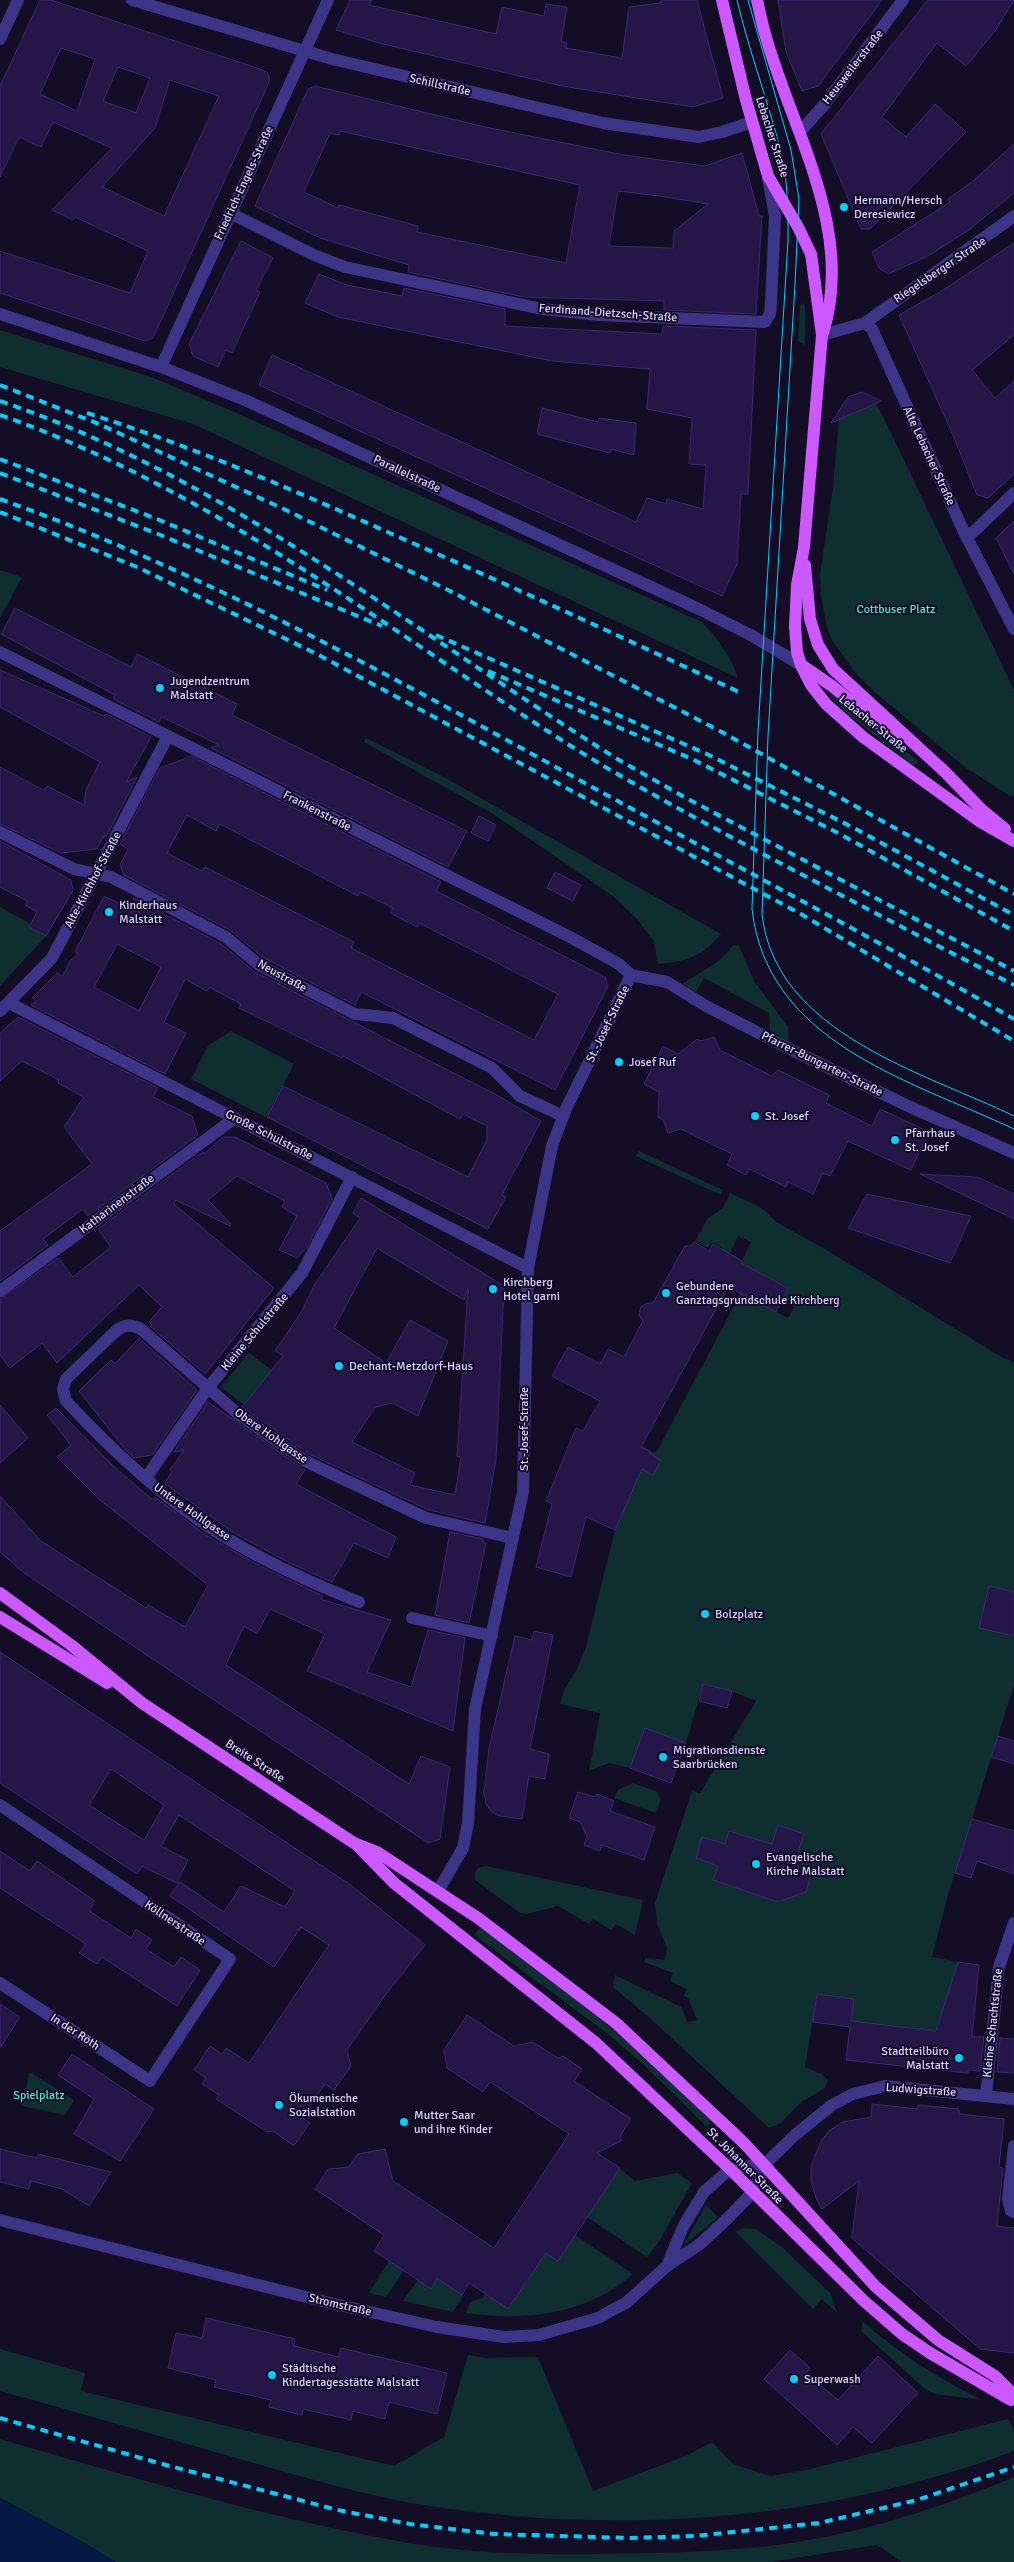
<svg xmlns="http://www.w3.org/2000/svg" width="1014" height="2562" font-family="Signika,sans-serif">
	<style>
		.green { fill: #0f2e30; fill-rule: evenodd }
		.water { fill: #061945 }
		.building { fill: #241747; stroke: #3c2875; fill-rule: evenodd }
		.lines { fill: none; stroke-linecap: round; stroke-linejoin: round }
		.minor { stroke: #3d3487; stroke-width: 12 }
		.major { stroke: #cc58ff; stroke-width: 12 }
		.tram { stroke: #00d1fc; stroke-width: 1 }
		.rail { stroke: #00d1fc; stroke-width: 4; stroke-dasharray: 8 6; stroke-linecap: butt }
		.poi-dot { fill: #00d1fc; stroke: #130d25; stroke-width: 2 }
		.labels { text-anchor: middle; dominant-baseline: central; stroke-width: 4; stroke-linejoin: round; paint-order: stroke }
		.street-label { font-size: 12px; fill: #d9d1ff; stroke: #130d25 }
		.poi-label { font-size: 12px; fill: #d9d1ff; stroke: #130d25; text-anchor: start }
		.park-label { font-size: 12px; fill: #54e8cd; stroke: #130d25 }
	</style>
	<rect width="100%" height="100%" fill="#130d25"/>
	<g class="green">
		<path d="M802 303 805 306V345L798 341 800 306Z"/>
		<path d="M0 330 151 377 230 410 702 622C719 640 730 655 738 678L193 424 0 367Z"/>
		<path d="M862 392 879 408 1014 690V795L1010 796 966 768 877 694 857 675 832 640 826 624 821 596 820 574 833 487 839 419 848 397Z"/>
		<path d="M0 570 22 577 0 618Z"/>
		<path d="M830 694 917 760V764L913 765 849 715 831 698Z"/>
		<path d="M366 738 440 775 721 934C703 956 686 962 658 964L654 942 637 919 613 896 493 814 364 742Z"/>
		<path d="M0 907 31 924 29 927 46 936 0 986Z"/>
		<path d="M734 945 739 946 754 981 788 1027 789 1042 770 1031 769 1013 704 978 696 992 682 984 720 960Z"/>
		<path d="M231 1031 294 1064 266 1117 191 1079 208 1046Z"/>
		<path d="M639 1151 723 1190 721 1195 636 1156Z"/>
		<path d="M730 1193 756 1205 767 1212 776 1222 830 1252 1003 1358 1014 1362V1685L948 1895 932 1957 958 1962 936 2031 851 2021 854 1999 817 1995 805 2067 822 2074 828 2080 825 2088 801 2102 781 2123 769 2128 652 2020 613 1987 615 1975 681 2007 688 2022 697 2020 688 1998 684 1996 686 1989 670 1981 673 1973 644 1962 645 1958 665 1960 667 1948 657 1924 655 1903 692 1791 700 1793 756 1701 731 1691 703 1684 686 1743 645 1729 630 1768 609 1763 589 1771 600 1713 560 1704 565 1688 577 1669 586 1647 615 1530 650 1451 656 1453 741 1293 788 1318 794 1307 782 1300 788 1287 741 1263 751 1242 738 1236 727 1259 718 1254 722 1247 712 1242 708 1248 695 1241 708 1218 723 1208ZM778 1825 804 1834 795 1863 803 1866 810 1878 806 1892 784 1894 781 1902 714 1881 718 1866 696 1858 702 1837 725 1844 729 1831 772 1844Z"/>
		<path d="M249 1353 272 1370 244 1405 221 1387Z"/>
		<path d="M633 1783 656 1791 661 1799 656 1813 614 1798 618 1790Z"/>
		<path d="M486 1866 643 1900 635 1935 616 1924 611 1930 593 1919 589 1924 558 1906 527 1914 520 1913 475 1880V1873L478 1868Z"/>
		<path d="M480 1927C537 1969 593 2011 647 2059 670 2079 690 2101 712 2122L707 2127 644 2065 608 2034 474 1935Z"/>
		<path d="M30 2072 74 2100 65 2115 21 2106Z"/>
		<path d="M619 2168 635 2181 677 2173 692 2183 658 2243 647 2257 587 2217Z"/>
		<path d="M706 2205 718 2217 683 2246Z"/>
		<path d="M744 2228 756 2229 783 2248 831 2294 837 2313 822 2299 813 2309 735 2231Z"/>
		<path d="M575 2235 633 2274C585 2316 525 2321 465 2313L472 2301 483 2298 485 2294 508 2309 542 2250Z"/>
		<path d="M389 2261 403 2271 386 2297 369 2293Z"/>
		<path d="M437 2278 463 2296 453 2312 403 2301 418 2280 431 2289Z"/>
		<path d="M863 2322C900 2354 938 2378 982 2400L934 2394 924 2388 861 2331Z"/>
		<path d="M0 2349 85 2373 81 2391 394 2466 444 2437 468 2355 487 2358 538 2357 593 2491 688 2455 712 2442 733 2464 770 2476 802 2471 1008 2419 1014 2429V2451C827 2521 620 2536 423 2505 360 2495 297 2475 236 2458 157 2435 79 2413 0 2391Z"/>
		<path d="M0 2439C135 2478 271 2519 409 2543 471 2554 544 2555 607 2554 661 2553 715 2552 769 2546 853 2536 935 2510 1014 2477V2562H902L877 2545 770 2562H116L74 2537 0 2498Z"/>
	</g>
	<path class="water" d="M0 2498 74 2537 116 2562H0Z"/>
	<g class="building">
		<path d="M40 0H51L257 68 267 72 270 80 153 338 145 341 0 293V251L130 293 148 251 75 217 73 220 52 210 112 148 53 122 41 147 19 137 0 177V86ZM61 48 95 59 77 111 40 94ZM118 67 150 78 136 113 103 101ZM170 80 219 96 164 216 102 187 155 128Z"/>
		<path d="M350 0H372L369 5 496 34 502 7 544 16 546 4 567 7 561 42 567 43 566 48 622 58 629 7 661 3V0H697L723 98 693 107 668 103 562 86 383 44 336 30Z"/>
		<path d="M778 0H882L818 86 802 91 786 52Z"/>
		<path d="M928 0H1014L995 31 966 66 937 43 882 117 906 137 935 104 966 132 870 229H861L821 134Z"/>
		<path d="M315 86 485 127 624 155 705 166 742 153 759 216H762L756 314 664 310V301L524 297 408 272 409 265 320 238 255 206 308 89ZM340 131 580 185 566 263 417 232 418 226 339 205 338 208 304 192 330 133 339 135ZM618 191 659 196 708 204 674 231 673 248 609 246Z"/>
		<path d="M1014 144V193L970 229 928 256 888 274 879 268 872 252 950 202 948 199 973 181Z"/>
		<path d="M241 241 273 258 256 290 260 292 232 353 226 350 218 367 193 356 189 344Z"/>
		<path d="M1014 243V335L972 370 995 398 1014 381V474L988 498 977 495 953 435 899 315 945 289Z"/>
		<path d="M319 274 347 285 402 296 404 288 505 309V326L662 334 663 326 756 330 748 494H741L737 564 722 596 259 385 272 355 636 522 647 498 666 504 667 499 703 509 706 465 689 464 692 418 647 409 650 369 552 361 338 317 305 303Z"/>
		<path d="M862 392 882 401 831 423 848 397Z"/>
		<path d="M542 408 598 422 599 418 636 423 634 455 611 449 610 453 537 434Z"/>
		<path d="M1014 521V574L996 538Z"/>
		<path d="M15 608 131 667 137 654 237 704 232 715 467 831 448 867 211 748 219 745 162 717 159 722 113 699 115 695 1 634Z"/>
		<path d="M0 670 104 716 106 714 151 737 126 782 137 777 106 837 104 836 97 849 61 853 0 824V767L45 791 47 786 84 805 86 790 100 762 0 707Z"/>
		<path d="M191 756 441 882 436 891 605 977 608 986 555 1090 361 992 355 1005 264 958 230 930 124 875 120 865 128 849 120 844 160 768ZM187 815 216 831 220 824 358 896 360 892 393 908 390 913 417 927 419 923 558 994 534 1040 351 948 354 942 205 867 202 871 167 853Z"/>
		<path d="M479 816 496 825 488 841 471 833Z"/>
		<path d="M0 841 71 880 73 890 46 936 29 927 37 912 25 905 27 901 0 887Z"/>
		<path d="M555 872 581 885 573 901 547 888Z"/>
		<path d="M104 896 139 913 133 898 221 944 255 972 495 1094 541 1121 502 1195 506 1197 488 1229 267 1117 283 1086 468 1177 487 1140V1126L463 1114 460 1119 343 1056 342 1058 239 1008 241 1004 209 987 207 991 185 979 164 1022 186 1033 165 1074 31 1005 36 1001 32 998 57 973 63 976 70 961 78 954 75 952ZM117 944 161 967 139 1011 94 987Z"/>
		<path d="M18 1017 158 1088 153 1097 192 1116 198 1135 88 1216 83 1209 43 1239 48 1245 0 1281V1231L92 1164 64 1127 84 1097 58 1083 59 1080 22 1061 0 1081V1033Z"/>
		<path d="M714 1037 720 1050 772 1076 778 1070 829 1095 826 1103 872 1126 880 1109 929 1132 911 1170 848 1141 830 1176 823 1173 813 1194 788 1182 786 1187 749 1169 746 1175 727 1165 732 1154 681 1129 668 1133 663 1120 658 1117 659 1092 644 1084 663 1046 678 1054 697 1039 701 1041Z"/>
		<path d="M223 1137H235L326 1183 332 1198 307 1247 297 1258 279 1250 297 1216 282 1207 285 1201 237 1176 208 1200 231 1224 230 1226 176 1200 174 1204 274 1288 205 1374 150 1326 152 1325 149 1322 162 1307 139 1285 57 1363 42 1343 10 1368 0 1355V1299L58 1258 73 1277 111 1247 98 1229 203 1152 204 1154Z"/>
		<path d="M920 1174 977 1177 1014 1194V1219Z"/>
		<path d="M867 1194 971 1216 950 1263 848 1228Z"/>
		<path d="M361 1198 504 1286 496 1459 485 1523 429 1510 311 1455 242 1407 283 1356 275 1351 302 1311 315 1284 360 1218 353 1213ZM377 1248 464 1300 468 1288 457 1457H461L455 1495 410 1485 415 1473 352 1442 375 1407 393 1403 418 1416 448 1341 410 1320 386 1363 334 1328Z"/>
		<path d="M694 1242 709 1251 713 1244 742 1261 741 1263 788 1288 776 1312 728 1287 641 1447 650 1451 649 1453 661 1461 653 1475 642 1469 615 1530 586 1517 571 1577 536 1567 552 1504 546 1501 576 1428 583 1431 600 1401 552 1376 568 1347 600 1364 608 1349 624 1357 643 1321 639 1315 641 1307 647 1303H653L685 1246H690Z"/>
		<path d="M139 1338 197 1390 152 1455 134 1458 124 1448 79 1391 111 1360 115 1364Z"/>
		<path d="M208 1402 305 1470 296 1484 396 1537 388 1558 354 1543 332 1582 288 1562 234 1533 164 1483 172 1472 170 1470 184 1450 174 1452Z"/>
		<path d="M0 1405 28 1438 0 1463Z"/>
		<path d="M56 1408 114 1467 153 1500 155 1497 207 1536 262 1567 323 1596 320 1599 391 1620 367 1672 411 1687 428 1630 465 1638 453 1731 307 1671 325 1634 270 1609 257 1634 244 1626 226 1665 409 1784 421 1756 450 1767 440 1839 428 1843 24 1573 0 1552V1496L41 1541 146 1608 148 1605 185 1627 208 1585 100 1500 57 1457 71 1445 47 1415Z"/>
		<path d="M450 1532 483 1539V1543H486L469 1623 435 1615Z"/>
		<path d="M989 1586 1014 1592V1636L979 1628Z"/>
		<path d="M534 1631 553 1635 530 1749 549 1754 545 1779 529 1776 522 1819 499 1816 492 1812 486 1804 484 1793 489 1748 515 1636 532 1640Z"/>
		<path d="M0 1652 352 1886 425 1945 386 1994 347 2050 351 2066 334 2090 325 2084 302 2117 310 2123 294 2146 273 2131 267 2132 216 2099 219 2095 202 2084 206 2078 194 2070 210 2046 222 2054 226 2048 249 2063 329 1945 301 1927 274 1967 170 1896 180 1882 224 1912 241 1886 285 1907 295 1891 179 1815 161 1846 188 1860 177 1883 142 1866 137 1874 0 1783ZM111 1769 164 1805 144 1840 89 1805Z"/>
		<path d="M703 1684 732 1691 727 1708 699 1701Z"/>
		<path d="M645 1728 686 1743 671 1783 630 1768Z"/>
		<path d="M998 1736 1014 1741V1764L991 1757Z"/>
		<path d="M578 1792 595 1797 597 1794 614 1801 610 1811 655 1827 644 1860 602 1845 600 1851 584 1845 587 1836 580 1822 569 1818Z"/>
		<path d="M972 1819 1014 1831V1874L977 1861 971 1878 955 1873Z"/>
		<path d="M778 1825 804 1834 797 1855 810 1878 806 1892 778 1902 713 1880 718 1866 696 1858 702 1837 725 1844 729 1831 772 1844Z"/>
		<path d="M0 1851 30 1871 37 1861 95 1901 89 1911 131 1938 136 1929 152 1940 146 1949 174 1967 181 1957 200 1970 177 2006 102 1957 97 1964 79 1953 86 1944 0 1888Z"/>
		<path d="M958 1962 979 1965 972 2037H984L980 2071 968 2070V2073L846 2060 850 2027 813 2022 817 1994 854 1999 851 2021 936 2031Z"/>
		<path d="M0 2004 20 2017 0 2048Z"/>
		<path d="M467 2015 514 2046 533 2042 558 2058 563 2056 582 2069 574 2081 631 2119 620 2136 621 2141 597 2153 620 2168 558 2261 546 2253 508 2309 469 2283 462 2295 437 2278 431 2289 374 2251 384 2235 315 2189 328 2169 349 2167 358 2154 385 2149 393 2181 494 2248 569 2134 490 2082 483 2092 447 2068 444 2050Z"/>
		<path d="M1000 2038 1014 2039V2073L997 2072Z"/>
		<path d="M72 2054 154 2109 120 2161 74 2134 94 2099 58 2075Z"/>
		<path d="M872 2104 918 2109V2105L959 2109V2114L1004 2119 999 2167 1003 2168 997 2226 1014 2228V2353L980 2349 852 2238 859 2181 822 2209 816 2198 811 2181V2166L821 2141 830 2130 843 2122 871 2117Z"/>
		<path d="M0 2149 37 2158 38 2154 111 2172 89 2206 62 2189 31 2181 29 2189 0 2182Z"/>
		<path d="M206 2318 295 2339 294 2346 339 2357 341 2348 447 2373 437 2414 389 2402 385 2419 353 2411 351 2420 303 2409 302 2415 269 2407 271 2400 214 2387 216 2380 168 2368 176 2333 202 2338Z"/>
		<path d="M790 2350 810 2368 806 2373 838 2400 878 2356 918 2393 872 2443 853 2427 837 2445 764 2379Z"/>
	</g>
	<g class="lines">
		<g class="minor">
			<path d="M132 0 332 59 603 123 699 137 722 132 752 122"/>
			<path d="M0 39 18 0"/>
			<path d="M800 132 824 105 903 0"/>
			<path d="M230 213 314 255 345 267 542 309 599 315 765 322 770 314 771 303 775 216 768 178"/>
			<path d="M0 314 161 367 245 400 699 609 749 634 801 665"/>
			<path d="M865 323 1014 216"/>
			<path d="M822 335 865 323 872 329 964 532 1014 629"/>
			<path d="M161 367 328 0"/>
			<path d="M967 538 1014 493"/>
			<path d="M0 652 570 937 619 964 631 975"/>
			<path d="M0 832 74 869 111 877 226 937 259 965 355 1014 393 1018 492 1068 520 1096 563 1116"/>
			<path d="M631 975 667 982 706 1006 796 1052 908 1106 1014 1153"/>
			<path d="M9 1003 528 1268"/>
			<path d="M0 1011 52 958 168 736"/>
			<path d="M0 1291 235 1118"/>
			<path d="M146 1478 208 1388 302 1273 352 1177"/>
			<path d="M359 1602C309 1582 258 1559 212 1529 158 1494 110 1448 66 1401L63 1389 66 1379 116 1331C126 1324 131 1324 141 1329L238 1414 307 1462 426 1518 513 1538"/>
			<path d="M412 1618 492 1636"/>
			<path d="M0 1805 230 1959 150 2081 0 1983"/>
			<path d="M438 1891 463 1848 468 1823 475 1709 523 1492 528 1268 552 1146 566 1109 631 975"/>
			<path d="M986 2096 999 1967 1014 1923"/>
			<path d="M1014 2146 1008 2199 1011 2211 1014 2212"/>
			<path d="M0 2220 326 2302 437 2327 504 2337 539 2335 598 2318 627 2302 667 2266 700 2244 728 2218 752 2193 765 2164 795 2135 832 2105 853 2094 885 2086 1014 2099"/>
			<path d="M667 2266 683 2227 704 2192 730 2169 765 2164"/>
		</g>
		<g class="major">
			<path d="M722 0 746 100 768 176 798 227 811 254 822 335 804 547 797 585 795 627 797 652 801 665 811 685 826 704 863 737 979 821 1014 841"/>
			<path d="M757 0C760 12 762 25 766 37 793 133 855 230 823 333"/>
			<path d="M805 565 810 619 818 645 833 669 944 771 982 810 1005 829"/>
			<path d="M803 666 832 686 896 738"/>
			<path d="M0 1593 71 1645 142 1703 354 1843 377 1852 478 1918 616 2023 744 2143 876 2287 938 2340 995 2376 1014 2395"/>
			<path d="M0 1617 107 1683"/>
			<path d="M356 1844 394 1883 596 2043 730 2169 864 2301 902 2334 930 2353 1011 2400"/>
		</g>
		<g class="tram">
			<path d="M737 0C749 51 768 101 781 152 788 181 788 210 788 240L758 731 752 909C767 1043 910 1080 1014 1129"/>
			<path d="M748 0 791 150 799 199 795 284 768 736 762 914C775 1033 923 1072 1014 1116"/>
		</g>
		<g class="rail">
			<path d="M0 385 99 424 286 510 450 591 720 731 1014 894"/>
			<path d="M0 401C227 478 418 635 619 760L686 798 1014 971"/>
			<path d="M87 413C191 446 292 489 392 534 509 585 624 638 739 692"/>
			<path d="M0 415C201 485 369 616 546 730 621 779 701 821 780 863 858 904 936 945 1014 985"/>
			<path d="M0 459 157 519 327 590"/>
			<path d="M0 473 158 534 382 626"/>
			<path d="M0 499C207 573 400 681 592 787 733 864 875 939 1014 1019"/>
			<path d="M0 512 137 567 315 653 801 914 1014 1041"/>
			<path d="M436 635 709 755 854 828 1014 915"/>
			<path d="M488 671 692 759 840 834 1014 931"/>
			<path d="M0 2418 166 2465 338 2510 410 2524 494 2534 629 2538 695 2536 819 2523 917 2500 1014 2467"/>
		</g>
	</g>
	<g class="poi-dot">
		<circle cx="844" cy="207" r="5"/>
		<circle cx="160" cy="688" r="5"/>
		<circle cx="109" cy="912" r="5"/>
		<circle cx="619" cy="1062" r="5"/>
		<circle cx="755" cy="1116" r="5"/>
		<circle cx="895" cy="1140" r="5"/>
		<circle cx="493" cy="1289" r="5"/>
		<circle cx="666" cy="1293" r="5"/>
		<circle cx="339" cy="1366" r="5"/>
		<circle cx="705" cy="1614" r="5"/>
		<circle cx="663" cy="1757" r="5"/>
		<circle cx="756" cy="1864" r="5"/>
		<circle cx="959" cy="2058" r="5"/>
		<circle cx="279" cy="2105" r="5"/>
		<circle cx="404" cy="2122" r="5"/>
		<circle cx="272" cy="2375" r="5"/>
		<circle cx="794" cy="2379" r="5"/>
	</g>
	<g class="labels">
		<g class="street-label">
			<text transform="translate(853 67) rotate(-52)">Heusweilerstraße</text>
			<text transform="translate(440 85) rotate(13)">Schillstraße</text>
			<text transform="translate(772 137) rotate(72)">Lebacher Straße</text>
			<text transform="translate(244 183) rotate(-65)">Friedrich-Engels-Straße</text>
			<text transform="translate(940 270) rotate(-34)">Riegelsberger Straße</text>
			<text transform="translate(608 313) rotate(4)">Ferdinand-Dietzsch-Straße</text>
			<text transform="translate(929 456) rotate(65)">Alte Lebacher Straße</text>
			<text transform="translate(407 474) rotate(25)">Parallelstraße</text>
			<text transform="translate(873 724) rotate(39)">Lebacher Straße</text>
			<text transform="translate(317 811) rotate(27)">Frankenstraße</text>
			<text transform="translate(93 880) rotate(-62)">Alte-Kirchhof-Straße</text>
			<text transform="translate(282 976) rotate(29)">Neustraße</text>
			<text transform="translate(608 1024) rotate(-64)">St.-Josef-Straße</text>
			<text transform="translate(822 1064) rotate(26)">Pfarrer-Bungarten-Straße</text>
			<text transform="translate(269 1135) rotate(27)">Große Schulstraße</text>
			<text transform="translate(117 1204) rotate(-37)">Katharinenstraße</text>
			<text transform="translate(255 1332) rotate(-50)">Kleine Schulstraße</text>
			<text transform="translate(524 1429) rotate(-90)">St.-Josef-Straße</text>
			<text transform="translate(271 1436) rotate(35)">Obere Hohlgasse</text>
			<text transform="translate(192 1512) rotate(35)">Untere Hohlgasse</text>
			<text transform="translate(255 1761) rotate(33)">Breite Straße</text>
			<text transform="translate(175 1923) rotate(34)">Köllnerstraße</text>
			<text transform="translate(993 2023) rotate(-84)">Kleine Schachtstraße</text>
			<text transform="translate(75 2032) rotate(33)">In der Röth</text>
			<text transform="translate(921 2090) rotate(4)">Ludwigstraße</text>
			<text transform="translate(745 2166) rotate(45)">St. Johanner Straße</text>
			<text transform="translate(340 2305) rotate(13)">Stromstraße</text>
		</g>
		<g class="poi-label">
			<text x="854" y="200">Hermann/Hersch<tspan x="854" dy="14">Deresiewicz</tspan></text>
			<text x="170" y="681">Jugendzentrum<tspan x="170" dy="14">Malstatt</tspan></text>
			<text x="119" y="905">Kinderhaus<tspan x="119" dy="14">Malstatt</tspan></text>
			<text x="629" y="1062">Josef Ruf</text>
			<text x="765" y="1116">St. Josef</text>
			<text x="905" y="1133">Pfarrhaus<tspan x="905" dy="14">St. Josef</tspan></text>
			<text x="503" y="1282">Kirchberg<tspan x="503" dy="14">Hotel garni</tspan></text>
			<text x="676" y="1286">Gebundene<tspan x="676" dy="14">Ganztagsgrundschule Kirchberg</tspan></text>
			<text x="349" y="1366">Dechant-Metzdorf-Haus</text>
			<text x="715" y="1614">Bolzplatz</text>
			<text x="673" y="1750">Migrationsdienste<tspan x="673" dy="14">Saarbrücken</tspan></text>
			<text x="766" y="1857">Evangelische<tspan x="766" dy="14">Kirche Malstatt</tspan></text>
			<text x="949" y="2051" text-anchor="end">Stadtteilbüro<tspan x="949" dy="14">Malstatt</tspan></text>
			<text x="289" y="2098">Ökumenische<tspan x="289" dy="14">Sozialstation</tspan></text>
			<text x="414" y="2115">Mutter Saar<tspan x="414" dy="14">und ihre Kinder</tspan></text>
			<text x="282" y="2368">Städtische<tspan x="282" dy="14">Kindertagesstätte Malstatt</tspan></text>
			<text x="804" y="2379">Superwash</text>
		</g>
		<g class="park-label">
			<text x="896" y="609">Cottbuser Platz</text>
			<text x="39" y="2095">Spielplatz</text>
		</g>
	</g>
</svg>
